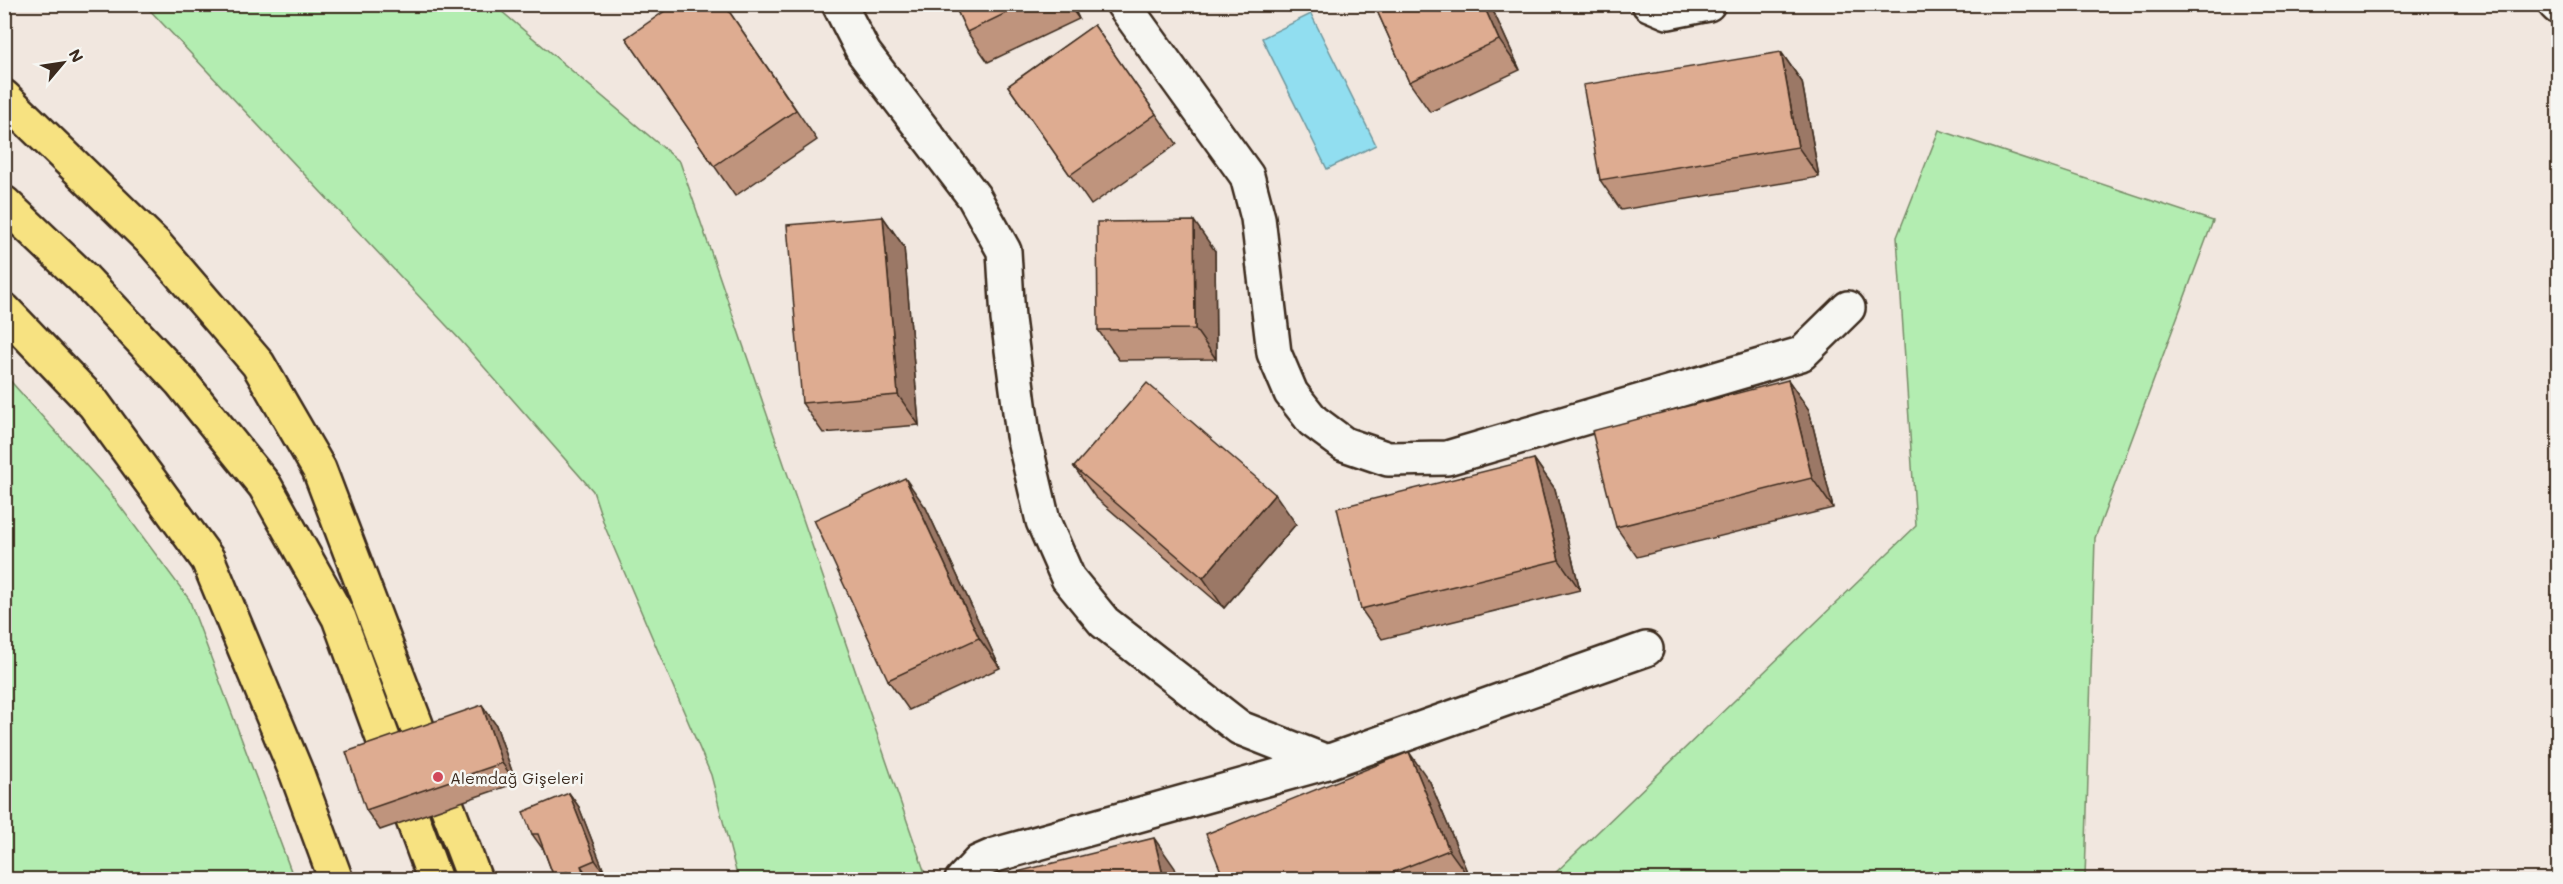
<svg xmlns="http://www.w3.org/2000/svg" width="2563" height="884" font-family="Mali,sans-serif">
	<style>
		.green { fill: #b3edb1; stroke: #778c68; stroke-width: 1.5 }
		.water { fill: #91def0; stroke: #6f969c; stroke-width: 1.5 }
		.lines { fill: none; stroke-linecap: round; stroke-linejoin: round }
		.minor-casing { stroke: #3b2a1e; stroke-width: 38 }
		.highway-casing { stroke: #3b2a1e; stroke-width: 38 }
		.minor { stroke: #f6f6f2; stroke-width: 33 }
		.highway { stroke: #f7e281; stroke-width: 33 }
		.wall { fill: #bf947d; stroke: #3b2a1e; stroke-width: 1.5 }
		.shaded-wall { fill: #9b7866; stroke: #3b2a1e; stroke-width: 1.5 }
		.building { fill: #deac91; stroke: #3b2a1e; stroke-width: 1.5 }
		.poi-dot { fill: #d1495b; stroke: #f6f6f2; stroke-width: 2 }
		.labels { text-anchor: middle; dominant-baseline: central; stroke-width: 5; stroke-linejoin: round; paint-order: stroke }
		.poi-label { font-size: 16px; fill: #3b2a1e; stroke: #f6f6f2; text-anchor: start }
	</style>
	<rect width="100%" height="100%" fill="#f1e7df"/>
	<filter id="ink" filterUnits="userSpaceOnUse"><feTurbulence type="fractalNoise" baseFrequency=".0167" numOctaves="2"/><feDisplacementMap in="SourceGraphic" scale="12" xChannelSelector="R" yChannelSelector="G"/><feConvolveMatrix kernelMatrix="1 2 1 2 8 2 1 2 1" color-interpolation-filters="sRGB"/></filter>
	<g filter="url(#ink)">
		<g class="green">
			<path d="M145 5H494L680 162 927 879H738L711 775 605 527 593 491 462 342Z"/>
			<path d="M1939 130 2213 221 2095 538 2085 879H1549L1916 526 1897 237Z"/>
			<path d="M5 375 108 490 189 599 294 879H5Z"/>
		</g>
		<path class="water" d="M1311 14 1376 145 1327 169 1262 38Z"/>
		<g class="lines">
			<defs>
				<g id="minor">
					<path d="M839 4 864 53 974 197 1004 251 1008 319 1023 435 1043 521 1068 578 1104 622 1240 728 1327 762"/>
					<path d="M1123 4 1247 176 1258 218 1274 353 1291 393 1313 421 1344 444 1388 459 1447 458 1801 354 1848 308"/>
					<path d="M1649 4 1668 12 1708 4"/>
					<path d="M2555 4 2558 7"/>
					<path d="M962 880 979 862 995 855 1327 762 1646 649"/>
				</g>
				<g id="highway">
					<path d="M4 97 155 244 258 364 319 469 475 880"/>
					<path d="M4 203 84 279 181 382 265 486 339 618 435 880"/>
					<path d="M4 310 94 404 208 560 297 774 336 880"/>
				</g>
			</defs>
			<use href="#minor" class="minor-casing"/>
			<use href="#highway" class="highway-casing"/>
			<use href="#minor" class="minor"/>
			<use href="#highway" class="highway"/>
		</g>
		<g class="wall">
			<path d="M724 4 817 140 735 196 626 38Z"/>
			<path d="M954 4H1072L1079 19 988 62 967 32Z"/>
			<path d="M1374 4H1490L1520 70 1430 112 1409 82Z"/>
			<path d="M1094 25 1177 144 1091 205 1008 86Z"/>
			<path d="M1781 52 1802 82 1819 177 1621 210 1600 180Z"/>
			<path d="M883 217 904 247 919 425 823 433 802 403Z"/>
			<path d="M1215 251 1216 359 1119 360 1098 330Z"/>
			<path d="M1788 380 1809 410 1833 508 1637 557 1616 527Z"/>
			<path d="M1534 459 1555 489 1580 590 1382 639 1361 609Z"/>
			<path d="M1074 467 1296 524 1224 608 1095 497Z"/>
			<path d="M926 508 1000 668 909 710 888 680Z"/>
			<path d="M482 705 496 725 516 783 380 830 366 810Z"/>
			<path d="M1430 782 1470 879H1224Z"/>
			<path d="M569 793 579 807 605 874 592 879H556L554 877 543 848H542L532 834Z"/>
		</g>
		<g class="shaded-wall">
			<path d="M1068 4H1072L1079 19Z"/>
			<path d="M1483 4H1490L1520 70 1499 40Z"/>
			<path d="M1781 52 1802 82 1819 177 1798 147Z"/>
			<path d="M883 217 904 247 919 425 898 395Z"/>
			<path d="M1194 221 1215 251 1216 359 1195 329Z"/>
			<path d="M1788 380 1809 410 1833 508 1812 478Z"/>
			<path d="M1534 459 1555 489 1580 590 1559 560Z"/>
			<path d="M905 478 926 508 1000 668 979 638Z"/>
			<path d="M1275 494 1296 524 1224 608 1203 578Z"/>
			<path d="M482 705 496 725 516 783 502 763Z"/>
			<path d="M1409 752 1430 782 1470 879 1449 850Z"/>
			<path d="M569 793 579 807 605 874 595 860Z"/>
			<path d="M1154 838 1175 868 1178 879H1164Z"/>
			<path d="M581 866 590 879H587L584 874Z"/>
		</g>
		<g class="building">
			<path d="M675 4H724L796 110 714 166 626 38Z"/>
			<path d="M954 4H1025L967 32Z"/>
			<path d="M1374 4H1483L1499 40 1409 82Z"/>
			<path d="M1094 25 1156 114 1070 175 1008 86Z"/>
			<path d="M1781 52 1798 147 1600 180 1583 85Z"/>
			<path d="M883 217 898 395 802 403 787 225Z"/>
			<path d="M1194 221 1195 329 1098 330 1097 222Z"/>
			<path d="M1788 380 1812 478 1616 527 1592 431Z"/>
			<path d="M1147 383 1275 494 1203 578 1074 467Z"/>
			<path d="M1534 459 1559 560 1361 609 1337 508Z"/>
			<path d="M905 478 979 638 888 680 814 520Z"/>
			<path d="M482 705 502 763 366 810 346 752Z"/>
			<path d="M1409 752 1449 850 1376 879H1224L1206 834Z"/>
			<path d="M569 793 595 860 581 866 584 874 570 879 567 872 554 877 538 834H532L523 812Z"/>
			<path d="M1154 838 1164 879H989Z"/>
		</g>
	</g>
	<circle class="poi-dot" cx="438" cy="777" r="6"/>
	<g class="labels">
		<g class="poi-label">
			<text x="450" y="777">Alemdağ Gişeleri</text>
		</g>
	</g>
	<rect width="2563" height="884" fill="none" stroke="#f6f6f2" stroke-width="24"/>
	<rect x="12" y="12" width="2539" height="860" fill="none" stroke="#3b2a1e" stroke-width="2" filter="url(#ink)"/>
	<g transform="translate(63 63) rotate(61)" stroke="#f6f6f2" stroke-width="4.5" paint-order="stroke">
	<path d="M0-4.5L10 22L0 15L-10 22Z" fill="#3b2a1e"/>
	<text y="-9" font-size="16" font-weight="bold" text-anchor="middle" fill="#3b2a1e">N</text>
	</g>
</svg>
